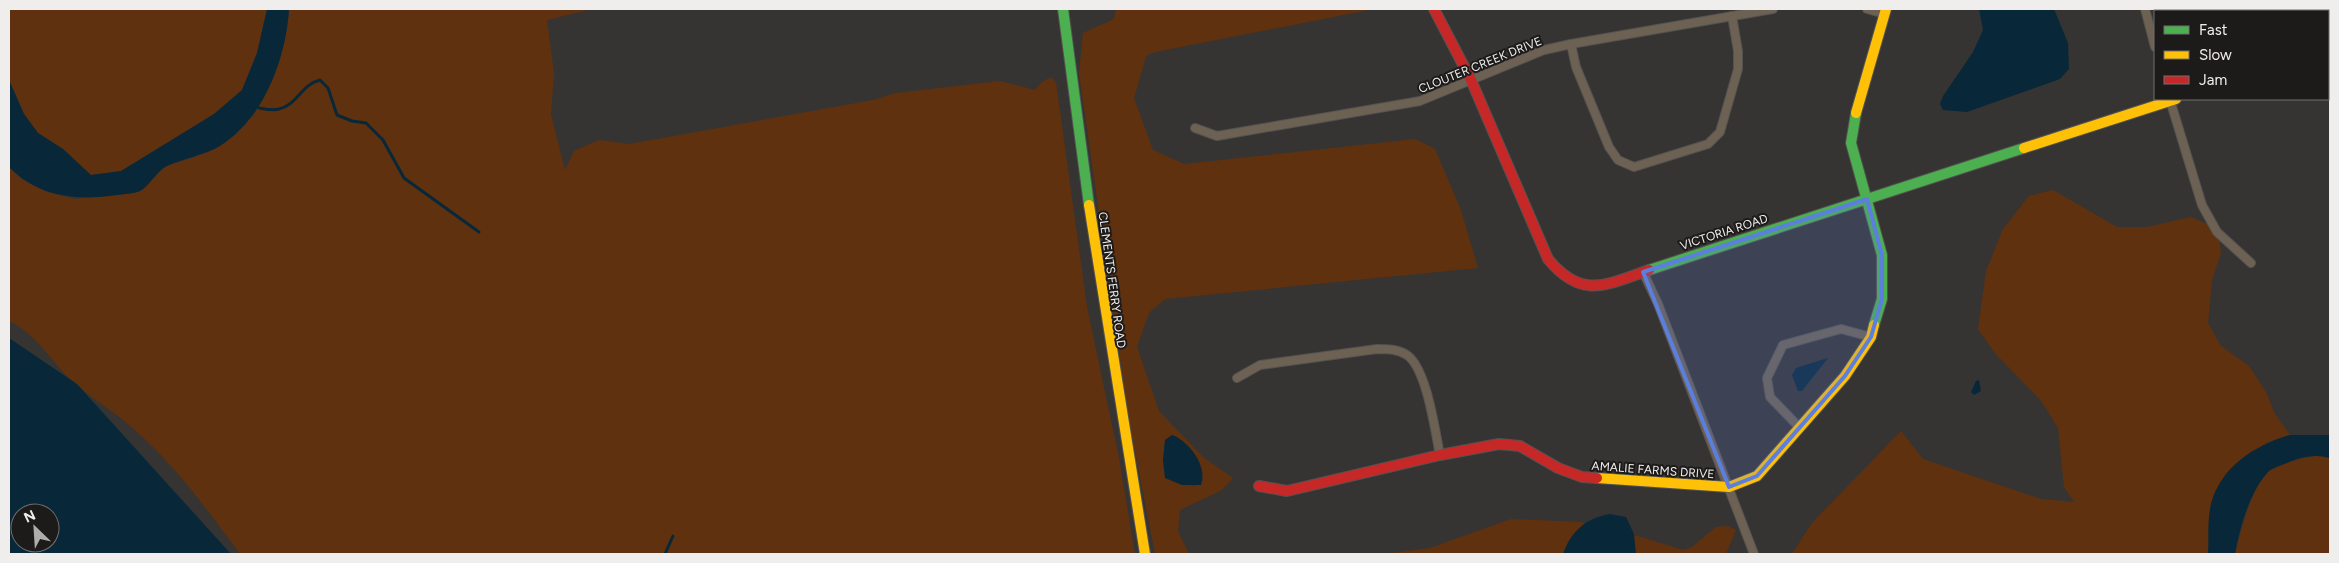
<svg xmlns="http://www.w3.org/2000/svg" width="2339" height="563" font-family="Figtree,sans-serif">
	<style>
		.green { fill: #60310e; fill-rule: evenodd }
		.water { fill: #082839; fill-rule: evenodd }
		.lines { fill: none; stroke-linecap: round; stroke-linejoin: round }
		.stream { stroke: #082839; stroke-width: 3 }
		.street-casing { stroke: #535251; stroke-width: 10 }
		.fast-casing { stroke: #535251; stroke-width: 12 }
		.slow-casing { stroke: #535251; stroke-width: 12 }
		.jam-casing { stroke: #535251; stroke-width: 12 }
		.street { stroke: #6c6152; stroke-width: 8 }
		.fast { stroke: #4caf50; stroke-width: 10 }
		.slow { stroke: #ffc107; stroke-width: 10 }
		.jam { stroke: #c62828; stroke-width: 10 }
		.marked { fill: #5c7ede; fill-opacity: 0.2; stroke: #5c7ede; stroke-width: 4; stroke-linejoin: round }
		.labels { text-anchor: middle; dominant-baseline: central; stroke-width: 4; stroke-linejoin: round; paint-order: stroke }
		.street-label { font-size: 12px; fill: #f0eeec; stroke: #1d1b1a }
	</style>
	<rect width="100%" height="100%" fill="#363432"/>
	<g class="green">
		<path d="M9 9H267L257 53 242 90 214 114 121 171 91 175 63 149 38 133 24 114 9 80Z"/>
		<path d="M289 9H592L547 20 554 73 551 115 565 170 574 151 599 140 629 144 873 100 896 93 1000 81 1035 90 1042 82 1051 77 1056 82 1087 307 1119 458 1135 554H240C206 508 173 462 129 425 110 408 87 396 69 378 49 358 35 333 9 321V167L21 179 47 192 75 199 140 191 166 166 195 157 252 117C273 89 287 43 289 9Z"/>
		<path d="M1116 9H1374L1155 52 1146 56 1134 98 1153 150 1184 164 1415 139 1435 149 1461 210 1478 268 1165 299 1149 313 1137 347 1159 411 1204 458 1233 478 1222 490 1180 510 1178 531 1189 554H1155L1129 421 1079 73 1083 33 1114 19ZM1172 435 1197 486 1182 485 1163 461 1165 440Z"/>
		<path d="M2264 9H2330V44L2328 45V11H2264Z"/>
		<path d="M2053 190 2117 227H2147L2191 217 2218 229 2221 253 2212 280 2208 323 2221 346 2249 366 2266 392 2275 414 2290 435 2266 443 2208 554H1792L1812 523 1901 431 1923 459 2041 499 2074 502 2064 487 2058 428 2042 402 1995 353 1978 329 1986 271 2003 229 2029 196Z"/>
		<path d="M2319 455 2330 458V554H2235C2240 534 2253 481 2271 470 2286 462 2302 458 2319 455Z"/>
		<path d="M1511 519 1580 522 1641 537 1683 550 1692 547 1716 527 1728 526 1736 530 1726 554H1386L1430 548Z"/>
	</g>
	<g class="water">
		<path d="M267 9H289C286 59 264 118 220 146 203 156 184 158 167 166 156 171 150 186 140 191 133 194 124 194 117 195 76 201 39 197 9 167V80L24 114 38 133 63 149 91 175 121 171 214 114 242 90 257 53Z"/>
		<path d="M1979 9H2054L2068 43 2069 69 2060 79 1967 112 1943 110 1940 104 1943 96 1973 52 1983 30Z"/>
		<path d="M9 338 77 384 231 554H9ZM20 513H50V543H20Z"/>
		<path d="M1828 358 1802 391H1798L1792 375 1796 368Z"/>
		<path d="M1979 380 1981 391 1974 395 1971 392 1976 381Z"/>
		<path d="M1172 435C1189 441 1208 466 1201 485H1182L1165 478 1163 461 1165 440Z"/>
		<path d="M2290 435H2330V458C2316 454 2303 456 2289 462 2283 465 2273 467 2268 472 2249 493 2240 527 2235 554H2208C2209 537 2207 521 2211 504 2221 466 2256 445 2290 435Z"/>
		<path d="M1610 514 1626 517 1634 534 1636 554H1563C1571 531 1586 518 1610 514Z"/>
	</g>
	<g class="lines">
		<g class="stream">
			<path d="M259 108C265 109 273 111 279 109 297 105 302 84 320 80L328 88 337 115 352 121 366 123 383 140 404 178 479 232"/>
			<path d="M665 554 673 536"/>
		</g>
		<defs>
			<g id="street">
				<path d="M1867 9 1885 14"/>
				<path d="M2145 9 2155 47"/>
				<path d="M1571 44 1576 67 1609 147 1618 160 1634 167 1708 144 1720 132 1738 69V51L1732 16"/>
				<path d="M2328 55 2330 54"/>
				<path d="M2170 100 2202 205 2217 232 2251 263"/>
				<path d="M1195 128 1217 136 1420 101 1544 50 1571 44 1773 9"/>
				<path d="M1643 272 1658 304 1754 554"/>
				<path d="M1237 378 1260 365 1377 349C1388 349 1398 349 1407 355 1427 369 1435 431 1440 455"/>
				<path d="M1799 427 1770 397 1767 378 1783 345 1841 329 1871 337"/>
			</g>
			<g id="fast">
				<path d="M1063 9 1089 205"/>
				<path d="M1856 113 1851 143 1882 255V299L1874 325"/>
				<path d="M1649 270 2024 148"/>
			</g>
			<g id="slow">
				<path d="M1856 113 1886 9"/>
				<path d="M2024 148 2176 99"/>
				<path d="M1089 205 1145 554"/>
				<path d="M1597 478 1729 487 1757 476 1845 376 1871 337 1874 325"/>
			</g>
			<g id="jam">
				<path d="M1434 9 1471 80 1548 259C1582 300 1606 285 1649 270"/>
				<path d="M1259 486 1287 491 1440 455 1499 444 1520 446 1558 468 1582 477 1597 478"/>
			</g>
		</defs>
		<use href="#street" class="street-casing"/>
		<use href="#fast" class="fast-casing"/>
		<use href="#slow" class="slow-casing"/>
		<use href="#jam" class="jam-casing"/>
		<use href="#street" class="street"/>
		<use href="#fast" class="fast"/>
		<use href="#slow" class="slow"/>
		<use href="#jam" class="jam"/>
	</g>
	<path class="marked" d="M1867 199 1882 255V299L1871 337 1845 376 1757 476 1729 487 1643 272Z"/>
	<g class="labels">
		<g class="street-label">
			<text transform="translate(1480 65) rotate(-22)">CLOUTER CREEK DRIVE</text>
			<text transform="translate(1724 232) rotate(-18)">VICTORIA ROAD</text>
			<text transform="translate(1112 280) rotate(82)">CLEMENTS FERRY ROAD</text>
			<text transform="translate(1653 470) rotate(4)">AMALIE FARMS DRIVE</text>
		</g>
	</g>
	<rect width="2339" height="563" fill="none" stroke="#f0eeec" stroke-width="20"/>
	<rect x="2154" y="10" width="175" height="90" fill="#1d1b1a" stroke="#716f6e"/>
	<rect x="2164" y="26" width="25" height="8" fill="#4caf50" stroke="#716f6e"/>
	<text x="2199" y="35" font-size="15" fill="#f0eeec">Fast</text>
	<rect x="2164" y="51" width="25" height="8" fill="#ffc107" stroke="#716f6e"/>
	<text x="2199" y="60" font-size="15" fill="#f0eeec">Slow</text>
	<rect x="2164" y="76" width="25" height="8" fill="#c62828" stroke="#716f6e"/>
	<text x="2199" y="85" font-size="15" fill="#f0eeec">Jam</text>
	<g transform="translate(35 528) rotate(335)"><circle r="24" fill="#1d1b1a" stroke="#716f6e"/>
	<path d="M0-4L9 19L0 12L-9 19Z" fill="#afadab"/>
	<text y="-8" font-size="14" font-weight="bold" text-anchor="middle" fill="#f0eeec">N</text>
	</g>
</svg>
